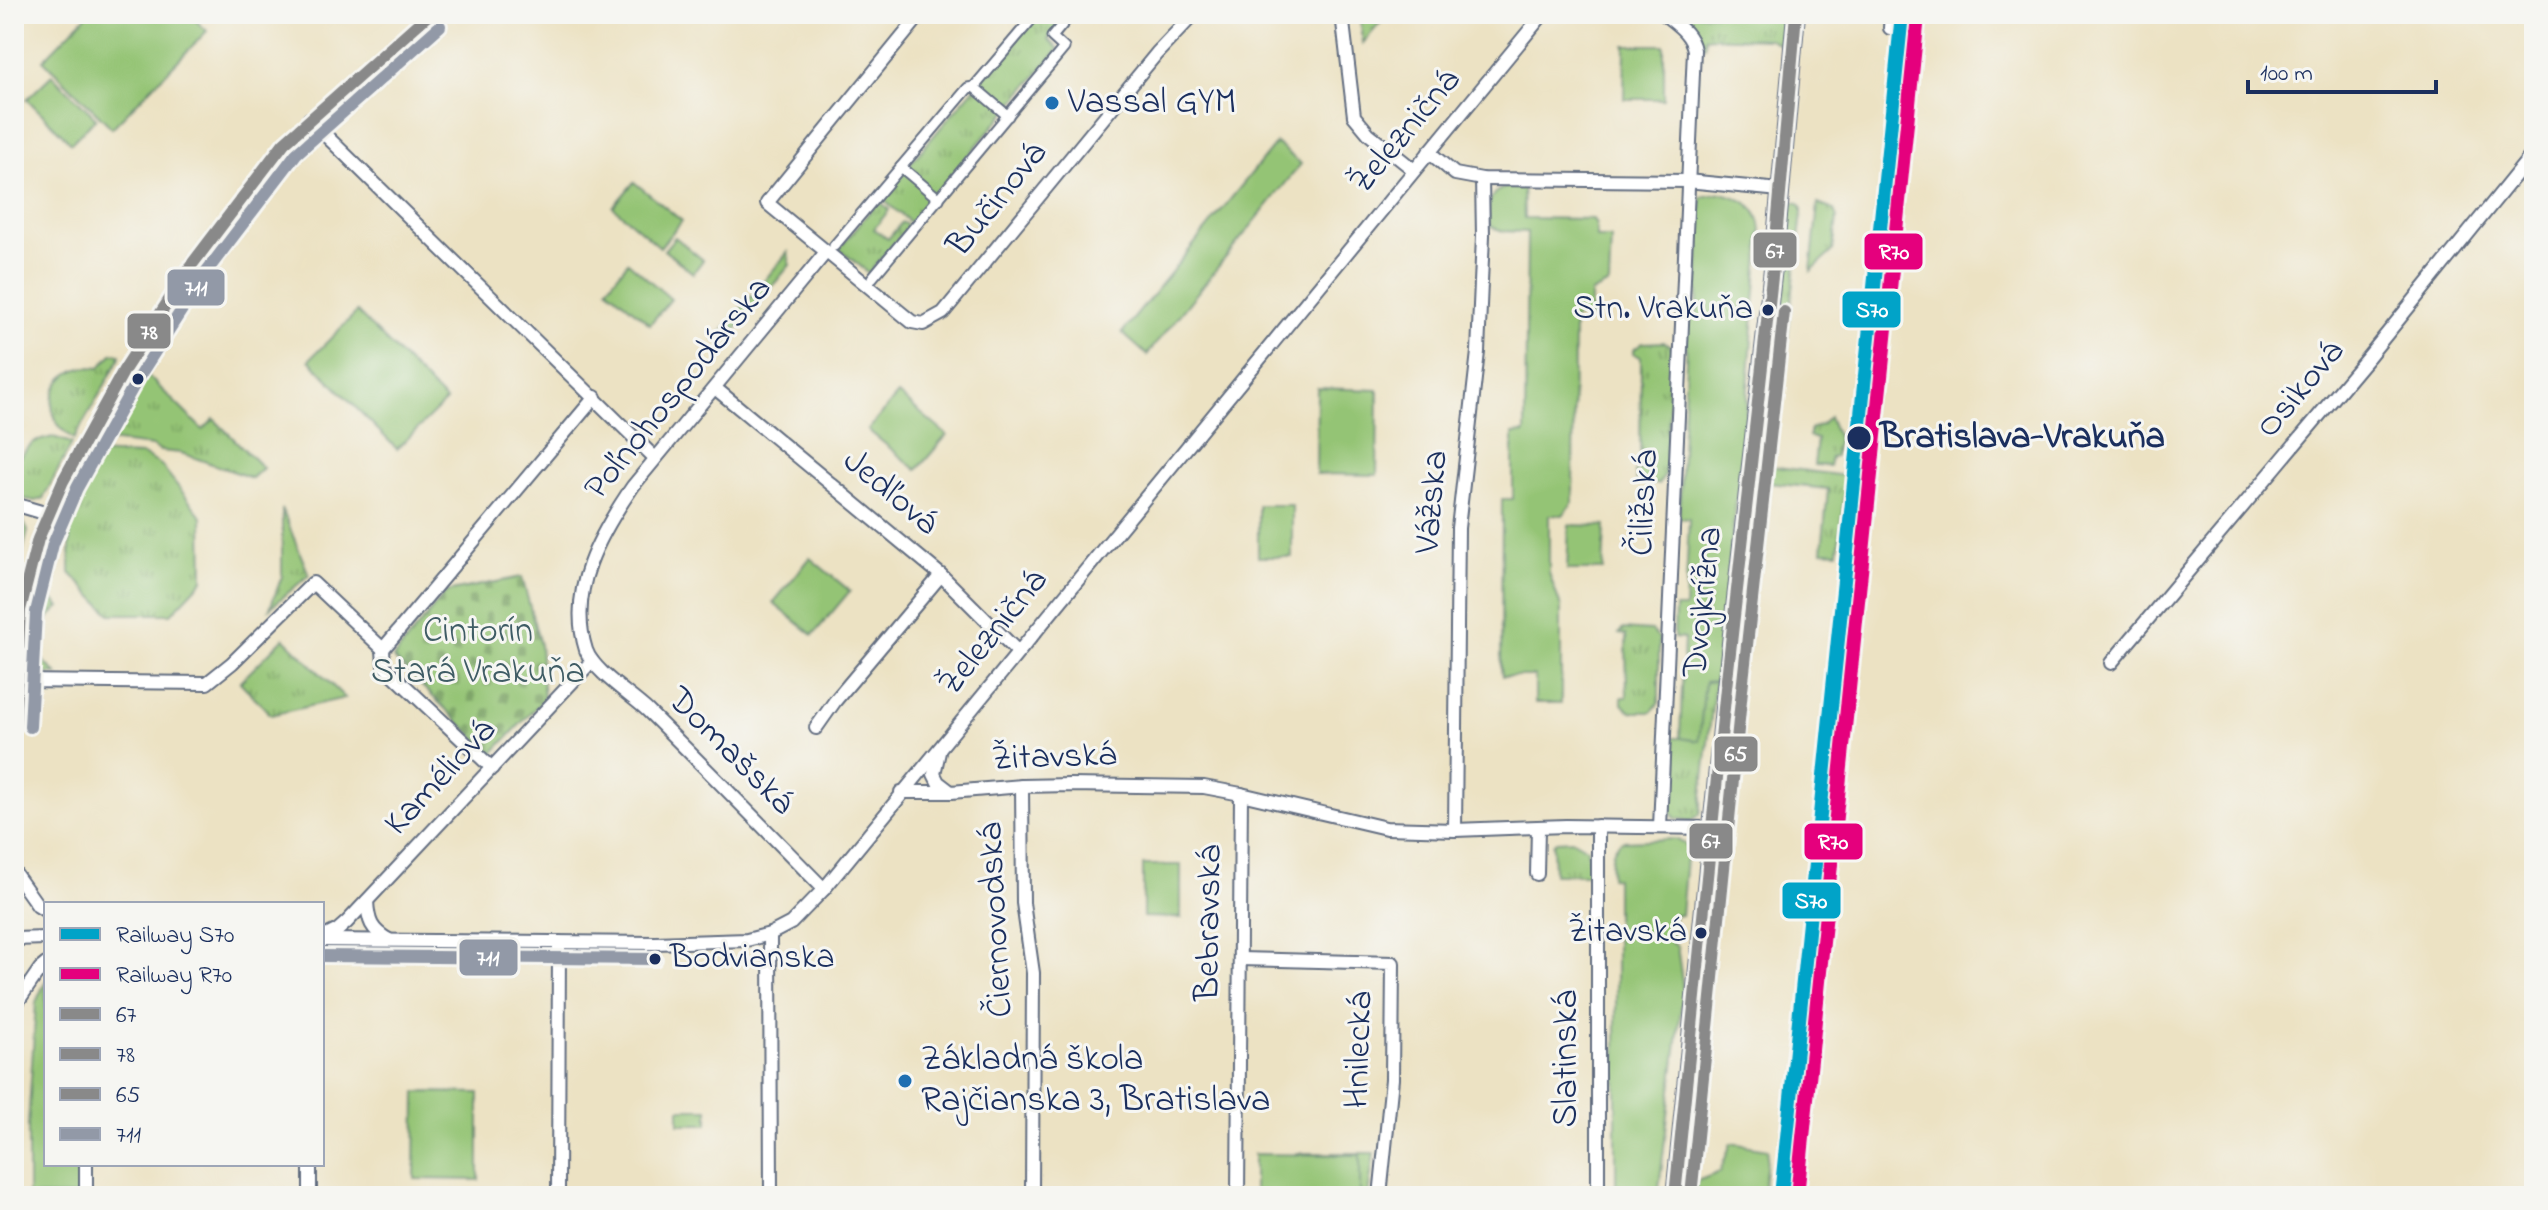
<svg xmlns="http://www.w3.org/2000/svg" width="2548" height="1210" font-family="'Indie Flower',sans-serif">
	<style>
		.grass { fill: url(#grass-tufts); stroke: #587a69; stroke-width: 2 }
		.cemetery { fill: url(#cemetery-stones); stroke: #587a69; stroke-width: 2 }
		.park { fill: #94c474; stroke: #587a69; stroke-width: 2 }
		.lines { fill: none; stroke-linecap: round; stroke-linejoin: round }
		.pedestrian-casing { stroke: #646e81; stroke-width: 13 }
		.minor-casing { stroke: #646e81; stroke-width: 16 }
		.tertiary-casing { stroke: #646e81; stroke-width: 20 }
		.pedestrian { stroke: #fff; stroke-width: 9 }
		.minor { stroke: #fff; stroke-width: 12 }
		.tertiary { stroke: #fff; stroke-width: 16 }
		.bus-1-casing { stroke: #f6f6f2; stroke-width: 18 }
		.bus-2-casing { stroke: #f6f6f2; stroke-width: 18 }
		.bus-3-casing { stroke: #f6f6f2; stroke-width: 18 }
		.bus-4-casing { stroke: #f6f6f2; stroke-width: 18 }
		.bus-1 { stroke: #898989; stroke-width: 12 }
		.bus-2 { stroke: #898989; stroke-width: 12 }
		.bus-3 { stroke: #898989; stroke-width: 12 }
		.bus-4 { stroke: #9299a7; stroke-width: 12 }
		.rail-1-casing { stroke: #f6f6f2; stroke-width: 20 }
		.rail-2-casing { stroke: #f6f6f2; stroke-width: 20 }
		.rail-1 { stroke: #01a3c8; stroke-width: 14 }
		.rail-2 { stroke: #e5007d; stroke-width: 14 }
		.poi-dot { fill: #1f6fb2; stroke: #f6f6f2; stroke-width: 3 }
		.bus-dot { fill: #1b2f5e; stroke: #f6f6f2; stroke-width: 3 }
		.labels { text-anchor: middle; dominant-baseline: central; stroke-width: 6; stroke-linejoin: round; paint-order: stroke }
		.bus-label { font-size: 34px; fill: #1b2f5e; stroke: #f6f6f2; text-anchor: end }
		.poi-label { font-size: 36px; fill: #1b2f5e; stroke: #f6f6f2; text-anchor: start }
		.street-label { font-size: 36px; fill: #1b2f5e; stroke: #f6f6f2 }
		.stop-label { font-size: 36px; font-weight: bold; fill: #1b2f5e; stroke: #f6f6f2; text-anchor: start }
		.park-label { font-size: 36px; fill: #3f5c65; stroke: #f6f6f2 }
		.line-badge { stroke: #f6f6f2; stroke-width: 3 }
		.badge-label { font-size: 22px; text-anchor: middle; font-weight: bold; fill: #fff }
	</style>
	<defs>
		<pattern id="grass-tufts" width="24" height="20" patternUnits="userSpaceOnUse" patternTransform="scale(2)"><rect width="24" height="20" fill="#94c474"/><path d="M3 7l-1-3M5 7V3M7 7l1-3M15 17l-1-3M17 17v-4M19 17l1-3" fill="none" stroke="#78a062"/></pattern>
		<pattern id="cemetery-stones" width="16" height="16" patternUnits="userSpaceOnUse" patternTransform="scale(2)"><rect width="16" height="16" fill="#94c474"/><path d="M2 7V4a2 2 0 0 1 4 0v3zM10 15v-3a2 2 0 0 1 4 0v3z" fill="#78a062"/></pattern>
	</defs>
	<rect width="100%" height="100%" fill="#f6f6f2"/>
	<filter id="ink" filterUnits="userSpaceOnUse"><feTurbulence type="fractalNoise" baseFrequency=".0125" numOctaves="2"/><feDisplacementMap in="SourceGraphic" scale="16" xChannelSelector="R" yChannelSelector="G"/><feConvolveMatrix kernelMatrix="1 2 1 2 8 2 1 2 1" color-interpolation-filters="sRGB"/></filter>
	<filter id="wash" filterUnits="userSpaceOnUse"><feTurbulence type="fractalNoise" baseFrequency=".006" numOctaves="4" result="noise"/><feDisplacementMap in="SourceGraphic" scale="32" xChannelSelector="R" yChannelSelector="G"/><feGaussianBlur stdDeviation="1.8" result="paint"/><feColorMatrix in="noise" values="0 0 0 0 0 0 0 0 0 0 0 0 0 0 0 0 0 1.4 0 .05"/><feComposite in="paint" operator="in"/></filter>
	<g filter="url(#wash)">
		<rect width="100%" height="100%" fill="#ece2c3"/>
		<g class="grass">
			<path d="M1037 14H1068L1048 39 1059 49 911 223 881 198Z"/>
			<path d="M1360 14H1388L1363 43Z"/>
			<path d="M1688 14H1783L1780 45 1770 39 1706 37 1705 46C1697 43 1699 38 1694 31 1691 26 1687 23 1683 20Z"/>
			<path d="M878 201 889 210 874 229 888 239 902 222 908 226 869 273 839 249Z"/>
			<path d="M1787 201 1798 203 1802 207V214L1779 408 1771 419 1762 421Z"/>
			<path d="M1818 204 1834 210 1837 218 1833 251 1811 271Z"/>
			<path d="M788 252 790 265 724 344 715 340Z"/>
			<path d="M1664 342 1671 346 1673 351 1665 475 1659 484H1643L1637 481 1635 472 1640 471 1641 357 1633 354V350L1643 343Z"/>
			<path d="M117 353 120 355 119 360 74 439C34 415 53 361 99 368L112 354Z"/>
			<path d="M139 367 203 430 214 419 263 468 252 478 181 453 160 451 152 446 98 440Z"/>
			<path d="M1829 417 1838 438 1835 456 1831 457 1829 466 1814 465 1817 439 1809 437 1810 429 1821 425Z"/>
			<path d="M53 437 72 443 43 499 35 501 14 497V462L34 442Z"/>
			<path d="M87 453 143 455 161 465 202 517 203 580 171 614H110L70 573V530L55 529 54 526Z"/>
			<path d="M1770 466 1846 476 1838 552 1822 551 1828 489 1769 483Z"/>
			<path d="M282 509 309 575 270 608 282 576Z"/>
			<path d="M14 515 22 519 28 531 14 585Z"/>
			<path d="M43 589 60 607 47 619 38 656 57 674 28 673 34 600Z"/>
			<path d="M1622 629 1651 631 1659 638V703L1651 712H1631L1622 704V697H1627L1626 635 1619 634Z"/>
			<path d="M284 638 345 698 271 715 240 682Z"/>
			<path d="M1705 681H1715L1700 814 1691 821 1675 818 1666 806 1670 738H1680Z"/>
			<path d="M1573 840 1587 848 1590 874H1554L1553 844 1556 841Z"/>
			<path d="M1297 1153H1374L1368 1196H1360V1155H1297Z"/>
		</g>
		<path class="cemetery" d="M522 577 540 645 544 699 492 754 393 658 446 592Z"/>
		<g class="park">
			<path d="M88 14H189L207 31 112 128 43 60Z"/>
			<path d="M1625 45H1664V99H1624Z"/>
			<path d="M52 75 96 118 71 143 27 99Z"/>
			<path d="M1276 143 1301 164 1147 355 1122 333Z"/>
			<path d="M634 182 682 221 660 247 613 207Z"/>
			<path d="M1523 185 1524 218 1593 219 1596 225V238H1611L1609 284 1591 293V318H1574L1573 502 1563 515H1549V573L1561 607V703H1535V676H1502L1501 669 1502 499H1513V434L1525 433 1527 232 1500 231 1490 226C1484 196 1494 186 1523 185Z"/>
			<path d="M1722 193C1742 198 1759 206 1761 230L1744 435 1715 681 1705 682 1699 741 1680 738 1684 639 1674 638 1675 608H1685L1689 519 1679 518 1688 317 1697 316 1701 197Z"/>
			<path d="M675 237 703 260 693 273 664 250Z"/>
			<path d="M628 262 671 299 650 324 607 288Z"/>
			<path d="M357 312 446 401 397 449 309 360Z"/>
			<path d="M1317 388 1378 390 1377 475 1316 474Z"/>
			<path d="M898 394 947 435 917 470 868 430Z"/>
			<rect x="1258" y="505" width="34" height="52"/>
			<path d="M1569 525 1605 526 1603 570H1567Z"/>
			<path d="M810 558 850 591 813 635 773 603Z"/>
			<path d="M1674 839 1684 842 1687 847 1681 915 1674 914 1671 943 1677 946 1683 989 1681 1009 1658 1196H1616V878L1611 877C1612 864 1609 849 1622 841Z"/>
			<path d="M1143 865H1181V918L1143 917Z"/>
			<path d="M46 980V1164H80V1196H28V1125L36 1002Z"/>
			<path d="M416 1092 479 1093V1180L415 1179Z"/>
			<rect x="679" y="1109" width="29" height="15"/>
			<path d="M1731 1143 1768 1149 1763 1196H1694L1697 1181 1720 1172Z"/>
			<path d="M1254 1154 1360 1155V1196H1254Z"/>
		</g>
	</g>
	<g filter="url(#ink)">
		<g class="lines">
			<defs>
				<g id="pedestrian">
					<path d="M974 87 1008 116"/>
					<path d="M901 167 939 199"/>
					<path d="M834 246 968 88 974 87 1036 14"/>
					<path d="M872 278 1064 48 1052 37 1071 14"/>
				</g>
				<g id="minor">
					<path d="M921 14 767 203 912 322 923 324 943 313 1157 53 1194 14"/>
					<path d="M1342 14 1354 116 1369 134 1414 170"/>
					<path d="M1890 28 1891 14"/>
					<path d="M309 119 655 458"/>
					<path d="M1429 152 1455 174 1482 179 1687 181 1780 190"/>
					<path d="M715 388 941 575 1018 652"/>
					<path d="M14 504 48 514"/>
					<path d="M383 649 384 666 492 768"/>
					<path d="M2111 663 2369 356 2534 152"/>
					<path d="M17 681 207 683 232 663 313 583 383 649 595 397"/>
					<path d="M14 726 20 610 38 539 63 481 124 370 193 263 284 143 429 14"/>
					<path d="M816 728 835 701 941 575"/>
					<path d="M939 752 934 774 938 782 951 792"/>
					<path d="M1022 786 1023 903 1033 973 1032 1196"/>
					<path d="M901 792H951L1022 786 1070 785 1204 787 1241 794 1386 828 1455 830 1566 826 1712 828"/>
					<path d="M1660 827 1694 50C1691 33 1677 25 1664 14"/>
					<path d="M1455 830 1458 528 1478 352 1483 236 1482 179"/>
					<path d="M14 872 38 906 46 911"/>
					<path d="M1537 874 1538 828"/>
					<path d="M824 889C765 829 707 769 647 710 631 695 593 671 586 650 567 590 600 534 633 486L826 252"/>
					<path d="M367 901C368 921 371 930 389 940"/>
					<path d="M770 934 771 1196"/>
					<path d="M322 938 338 930 347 922 592 661"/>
					<path d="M14 939 46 938"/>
					<path d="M322 940 655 943 747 940 770 934 791 923 824 889 1543 14"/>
					<path d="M1240 959 1393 963 1392 1079 1380 1196"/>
					<path d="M14 1007 40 969 46 964"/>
					<path d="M86 1196V1164"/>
					<path d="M310 1196V1164"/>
					<path d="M558 1196 559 942"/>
					<path d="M1238 1196 1241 794"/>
					<path d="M1598 1196V826"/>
				</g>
				<path id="tertiary" d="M1675 1196 1726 688 1775 250 1796 14"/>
			</defs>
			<use href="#pedestrian" class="pedestrian-casing"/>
			<use href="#minor" class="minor-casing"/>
			<use href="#tertiary" class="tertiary-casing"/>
			<use href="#pedestrian" class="pedestrian"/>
			<use href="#minor" class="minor"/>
			<use href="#tertiary" class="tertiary"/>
			<defs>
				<path id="bus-1" d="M1675 1196 1726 688 1775 250 1796 14"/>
				<path id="bus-2" d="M14 726 20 610 38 539 63 481 124 370 193 263 284 143 429 14"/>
				<path id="bus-3" d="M1691 1196 1742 690 1784 312"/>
				<g id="bus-4">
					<path d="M30 727 36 612 53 544 77 488 138 378 206 272 296 154 440 26"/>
					<path d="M322 956 655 959"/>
				</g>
			</defs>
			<use href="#bus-1" class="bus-1-casing"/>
			<use href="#bus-2" class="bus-2-casing"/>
			<use href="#bus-3" class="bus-3-casing"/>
			<use href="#bus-4" class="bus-4-casing"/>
			<use href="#bus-1" class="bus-1"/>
			<use href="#bus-2" class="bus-2"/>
			<use href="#bus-3" class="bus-3"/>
			<use href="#bus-4" class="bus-4"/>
			<defs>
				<path id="rail-1" d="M1781 1196 1902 14"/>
				<path id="rail-2" d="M1797 1196 1918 16"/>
			</defs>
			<use href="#rail-1" class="rail-1-casing"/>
			<use href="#rail-2" class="rail-2-casing"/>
			<use href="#rail-1" class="rail-1"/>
			<use href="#rail-2" class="rail-2"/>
		</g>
	</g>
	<g class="poi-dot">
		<circle cx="1052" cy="103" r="8"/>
		<circle cx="905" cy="1081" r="8"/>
	</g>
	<g class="bus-dot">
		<circle cx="1768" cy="310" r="7"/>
		<circle cx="138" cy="379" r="7"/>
		<circle cx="1859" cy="438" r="13"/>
		<circle cx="1701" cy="933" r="7"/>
		<circle cx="655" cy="959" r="7"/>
	</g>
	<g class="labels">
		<g class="bus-label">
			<text x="1753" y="310">Stn. Vrakuňa</text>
			<text x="1686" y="933">Žitavská</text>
			<text x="670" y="959" text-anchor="start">Bodvianska</text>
		</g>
		<g class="poi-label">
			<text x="1068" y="103">Vassal GYM</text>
			<text x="921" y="1060">Základná škola<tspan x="921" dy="41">Rajčianska 3, Bratislava</tspan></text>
		</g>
		<g class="street-label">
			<text transform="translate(1406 132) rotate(-50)">Železničná</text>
			<text transform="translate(998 200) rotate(-51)">Bučinová</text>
			<text transform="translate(679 389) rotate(-51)">Poľnohospodárska</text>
			<text transform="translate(2301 390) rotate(-50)">Osiková</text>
			<text transform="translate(890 493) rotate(40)">Jedľová</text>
			<text transform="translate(1433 502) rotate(-85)">Vážska</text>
			<text transform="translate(1645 503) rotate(-87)">Čiližská</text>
			<text transform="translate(1704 602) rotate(-84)">Dvojkrížna</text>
			<text transform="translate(994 633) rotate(-51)">Železničná</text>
			<text transform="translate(730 752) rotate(45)">Domašská</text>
			<text transform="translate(1054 758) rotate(-2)">Žitavská</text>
			<text transform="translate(441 778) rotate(-47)">Kaméliová</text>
			<text transform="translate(997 920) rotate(-93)">Čiernovodská</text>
			<text transform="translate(1210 923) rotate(-89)">Bebravská</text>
			<text transform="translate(1360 1050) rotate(-88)">Hnilecká</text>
			<text transform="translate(1567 1059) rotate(-90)">Slatinská</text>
		</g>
		<g class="stop-label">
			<text x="1880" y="438">Bratislava-Vrakuňa</text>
		</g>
		<g class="park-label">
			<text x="478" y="632">Cintorín<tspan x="478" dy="41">Stará Vrakuňa</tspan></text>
		</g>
	</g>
	<g class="line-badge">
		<rect x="1752" y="231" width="46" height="38" rx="8" fill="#898989"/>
		<rect x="1863" y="232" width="61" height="39" rx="8" fill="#e5007d"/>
		<rect x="166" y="268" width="60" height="39" rx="8" fill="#9299a7"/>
		<rect x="1841" y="290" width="61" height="39" rx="8" fill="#01a3c8"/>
		<rect x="126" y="312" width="46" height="38" rx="8" fill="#898989"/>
		<rect x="1713" y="735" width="46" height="38" rx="8" fill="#898989"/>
		<rect x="1688" y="822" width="46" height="38" rx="8" fill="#898989"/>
		<rect x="1803" y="822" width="61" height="39" rx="8" fill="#e5007d"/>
		<rect x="1781" y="881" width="61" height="39" rx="8" fill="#01a3c8"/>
		<rect x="458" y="938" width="61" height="39" rx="8" fill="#9299a7"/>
	</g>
	<g class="badge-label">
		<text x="1775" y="258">67</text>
		<text x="1894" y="259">R70</text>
		<text x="196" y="295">711</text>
		<text x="1872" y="317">S70</text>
		<text x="149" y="339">78</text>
		<text x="1736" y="761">65</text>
		<text x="1711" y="848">67</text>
		<text x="1833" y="849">R70</text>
		<text x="1811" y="908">S70</text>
		<text x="488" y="965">711</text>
	</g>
	<rect width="2548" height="1210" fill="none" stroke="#f6f6f2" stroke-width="48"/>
	<rect x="44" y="902" width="280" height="264" fill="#f6f6f2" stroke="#9ea6b7" stroke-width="2"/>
	<rect x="60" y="928" width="40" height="12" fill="#01a3c8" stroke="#9ea6b7" stroke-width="2"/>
	<text x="116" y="942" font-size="24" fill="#1b2f5e">Railway S70</text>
	<rect x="60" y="968" width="40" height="12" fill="#e5007d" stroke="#9ea6b7" stroke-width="2"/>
	<text x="116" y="982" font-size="24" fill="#1b2f5e">Railway R70</text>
	<rect x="60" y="1008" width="40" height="12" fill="#898989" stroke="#9ea6b7" stroke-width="2"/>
	<text x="116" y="1022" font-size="24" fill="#1b2f5e">67</text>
	<rect x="60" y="1048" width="40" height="12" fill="#898989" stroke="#9ea6b7" stroke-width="2"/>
	<text x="116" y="1062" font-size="24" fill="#1b2f5e">78</text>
	<rect x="60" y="1088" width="40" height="12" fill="#898989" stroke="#9ea6b7" stroke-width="2"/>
	<text x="116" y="1102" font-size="24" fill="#1b2f5e">65</text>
	<rect x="60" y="1128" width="40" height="12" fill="#9299a7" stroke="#9ea6b7" stroke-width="2"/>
	<text x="116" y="1142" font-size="24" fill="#1b2f5e">711</text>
	<path d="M2248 80v12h188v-12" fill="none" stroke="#1b2f5e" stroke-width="4"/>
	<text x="2260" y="80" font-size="24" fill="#1b2f5e" stroke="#f6f6f2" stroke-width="6" paint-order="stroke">100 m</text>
</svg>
